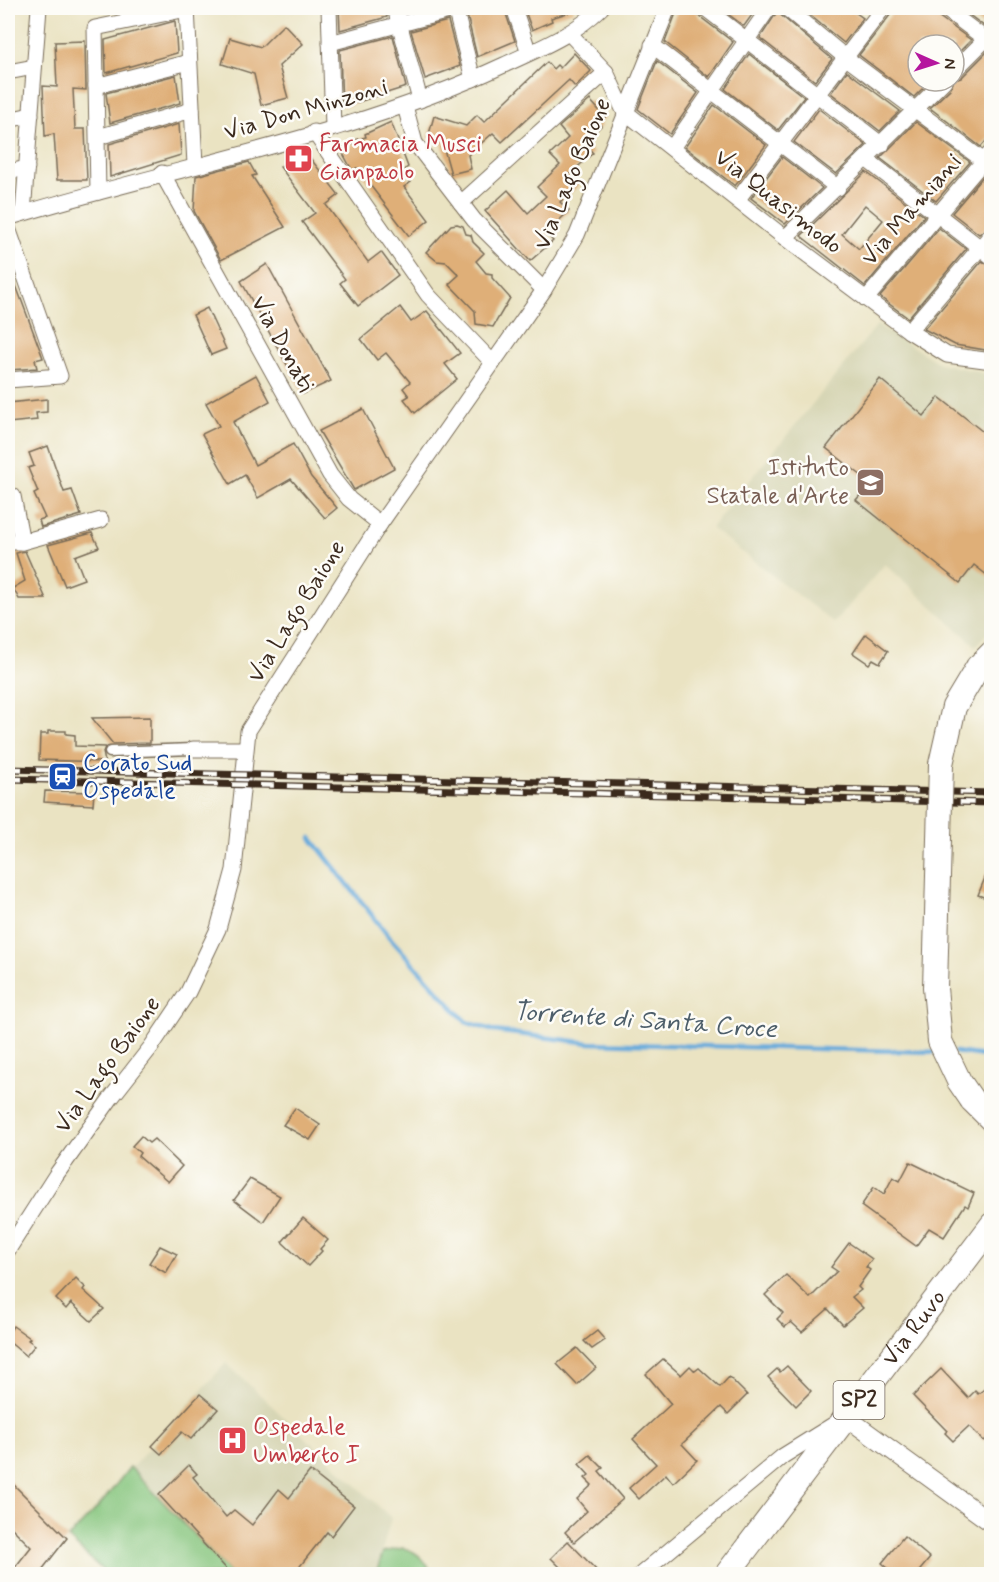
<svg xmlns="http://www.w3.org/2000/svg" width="999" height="1582" font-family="Mynerve,sans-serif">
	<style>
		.built { fill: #d7d6b5 }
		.green { fill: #85c57d; stroke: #60784e; stroke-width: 1.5 }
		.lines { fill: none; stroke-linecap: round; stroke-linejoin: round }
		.stream { stroke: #67abdc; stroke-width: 4.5 }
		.building { fill: #dfaf78; fill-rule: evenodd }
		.pedestrian-casing { stroke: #786b57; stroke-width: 13 }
		.minor-casing { stroke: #786b57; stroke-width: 17 }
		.tertiary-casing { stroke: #786b57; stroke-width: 20 }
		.primary-casing { stroke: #786b57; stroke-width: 26 }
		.pedestrian { stroke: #fff; stroke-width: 10 }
		.minor { stroke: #fff; stroke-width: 15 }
		.tertiary { stroke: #fff; stroke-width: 18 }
		.primary { stroke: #fff; stroke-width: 24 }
		.rail-casing { stroke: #3b2a1e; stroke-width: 7 }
		.rail { stroke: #fdfcf7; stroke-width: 4.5; stroke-dasharray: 14; stroke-linecap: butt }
		.primary-bridge-casing { stroke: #786b57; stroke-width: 26; stroke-linecap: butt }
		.primary-bridge { stroke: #fff; stroke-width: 24 }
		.labels { text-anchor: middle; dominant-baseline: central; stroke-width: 5; stroke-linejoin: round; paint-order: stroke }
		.shield { fill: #fdfcf7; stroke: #75695f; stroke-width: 1.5 }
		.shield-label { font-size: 22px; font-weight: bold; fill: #3b2a1e }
		.street-label { font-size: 24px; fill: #3b2a1e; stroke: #fdfcf7 }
		.health-label { font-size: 24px; fill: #be3a42; stroke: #fdfcf7; text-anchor: start }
		.education-label { font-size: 24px; fill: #785e54; stroke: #fdfcf7; text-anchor: end }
		.transit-label { font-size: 24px; fill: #164399; stroke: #fdfcf7; text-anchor: start }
		.water-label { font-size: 26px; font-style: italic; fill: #4d5e6a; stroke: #fdfcf7 }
	</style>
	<rect width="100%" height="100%" fill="#fdfcf7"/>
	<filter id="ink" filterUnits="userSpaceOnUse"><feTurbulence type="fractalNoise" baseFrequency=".0167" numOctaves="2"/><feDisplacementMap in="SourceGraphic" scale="12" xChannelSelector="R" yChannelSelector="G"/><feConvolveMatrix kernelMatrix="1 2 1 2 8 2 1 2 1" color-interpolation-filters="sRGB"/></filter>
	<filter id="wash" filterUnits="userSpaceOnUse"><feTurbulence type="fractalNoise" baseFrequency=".008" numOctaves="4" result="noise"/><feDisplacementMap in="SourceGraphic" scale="24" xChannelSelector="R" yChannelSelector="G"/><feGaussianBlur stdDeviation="1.35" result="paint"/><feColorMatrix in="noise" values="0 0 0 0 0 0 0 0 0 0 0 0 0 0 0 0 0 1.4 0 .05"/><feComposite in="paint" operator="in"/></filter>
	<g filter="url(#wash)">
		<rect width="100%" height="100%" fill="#eae3c2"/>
		<g class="built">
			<path d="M877 325 939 363 991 375V628L976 646 885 564 834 623 711 528Z"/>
			<path d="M226 1363 391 1518 376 1574H110L70 1536Z"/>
		</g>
		<g class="green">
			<path d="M130 1467 231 1574H107L68 1538 100 1505Z"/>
			<path d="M403 1548C418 1551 426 1562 433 1574H376L383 1552Z"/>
		</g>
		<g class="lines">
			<g class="stream">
				<path d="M311 838 390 938 466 1022 494 1031 590 1043 938 1052"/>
				<path d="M955 1052 992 1057"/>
			</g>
		</g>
		<g id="blocks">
			<g class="building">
				<path d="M339 8H386L387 17 340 30Z"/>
				<path d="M470 8H472L473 12 487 8H504L515 41 477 57 467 15Z"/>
				<path d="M524 8H573L574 11 551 18 552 21 532 30Z"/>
				<path d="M678 8H695L699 16 733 42 709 77 665 42Z"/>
				<path d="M720 8H757L744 26Z"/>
				<path d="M801 8H849L863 18 844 43Z"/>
				<path d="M893 8H934L938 16 971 40 954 57V45H918V81H930L914 97 859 55 891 14Z"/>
				<path d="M960 8H992V18L984 26Z"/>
				<path d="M777 12 832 59 815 81 760 38Z"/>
				<path d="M175 21 177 53 106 73 105 40Z"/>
				<path d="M448 21 460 66 425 79 411 31Z"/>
				<path d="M284 24 303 44 279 66 288 98 261 105 254 74 222 64 230 38 261 47Z"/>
				<path d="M393 36 406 87 342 107 340 50Z"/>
				<path d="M85 41 86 90 73 89 75 129H85L87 180H57L54 134 45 136 43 86 57 87 55 42Z"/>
				<path d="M987 52 992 54V134L981 147 930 108 951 88 954 80 961 78Z"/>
				<path d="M574 53 591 71 575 87 569 80 502 142 493 133 468 155 471 169 451 174 442 142 428 138 434 116 466 126 477 115 484 122 547 62 553 69 557 65 560 68Z"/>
				<path d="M749 54 804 97 778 130 725 89Z"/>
				<path d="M657 61 698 93 670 134 638 109Z"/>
				<path d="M847 71 900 111 880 131 831 93Z"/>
				<path d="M176 75 180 103 110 123 106 93Z"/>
				<path d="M590 100 605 117 599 123 601 126 583 143 593 153 569 175 579 185 560 202 569 211 546 233 553 241 530 261 485 211 508 190 528 213 546 196 537 187 560 165 550 155 568 138 559 127Z"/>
				<path d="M714 105 766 145 735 186 685 147Z"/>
				<path d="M819 109 866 145 836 174 794 142Z"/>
				<path d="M391 122 408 167 402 171 411 182 404 187 429 220 409 236 357 168 352 170 340 148 354 144 352 141 366 137 365 134Z"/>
				<path d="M916 122 970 162 936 201 880 158Z"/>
				<path d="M179 124 181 155 110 177 109 144Z"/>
				<path d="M303 149 339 195 326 205 368 262 381 252 398 275 358 306 340 283 345 279 302 222 315 213 280 167Z"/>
				<path d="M782 157 822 188 785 224 751 198Z"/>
				<path d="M249 162 256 175 252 176 285 227 221 260 194 211 196 176Z"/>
				<path d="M866 172 924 216 865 286 801 236ZM865 205 883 220 859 249 842 234Z"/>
				<path d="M985 174 992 177V225L979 234 952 213Z"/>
				<path d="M457 224 463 226 466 234 471 235 473 242 484 253 476 261 486 273 492 274V278L510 298 493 327 476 324 475 311 449 284 459 275 446 262 437 261 426 252 451 225Z"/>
				<path d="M939 228 966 249 908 318 880 297Z"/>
				<path d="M982 261 992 267V351L955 345 924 329Z"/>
				<path d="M8 264 43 358 35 360 37 368 8 370Z"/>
				<path d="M267 264 331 381 303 394 241 281Z"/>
				<path d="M400 307 411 322 427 311 460 353 445 364 457 379 415 413 404 399 409 396 403 388 410 382 386 353 377 360 361 339Z"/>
				<path d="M207 308 226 349 211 355 193 315Z"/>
				<path d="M256 375 270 401 233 422 255 465 293 444 311 477 337 508 325 518 291 479 258 498 245 475 230 484 202 434 219 426 206 403Z"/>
				<path d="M880 379 924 416 939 397 992 439V579L974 565 960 583 856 500 871 483 826 448Z"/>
				<path d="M47 399V412L36 413 37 420 8 423V403Z"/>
				<path d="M363 409 394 468 354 490 319 431Z"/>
				<path d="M48 446 64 492 72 490 81 515 41 527 39 520 45 518 34 494 38 492 28 468 34 466 29 453Z"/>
				<path d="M92 533 99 547 75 556 84 579 65 586 48 545Z"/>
				<path d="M25 551 46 599H19L13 588 25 581 16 553Z"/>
				<path d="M866 634 888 651 880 663 873 659 869 664 853 653Z"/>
				<path d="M150 717V743L113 744 92 718Z"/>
				<path d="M48 731H66V734L75 735V746L105 747 103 752 105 762 39 760 40 734H48Z"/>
				<path d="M45 791 94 792 93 805 44 802Z"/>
				<path d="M991 863H992V900L978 895Z"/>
				<path d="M295 1108 320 1125 310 1140 283 1125Z"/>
				<path d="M141 1136 149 1143 154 1139 182 1166 168 1182 138 1156 140 1153 132 1146Z"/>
				<path d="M910 1162 974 1193 968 1207 965 1205 944 1237 929 1228 916 1246 861 1206 874 1187 884 1194 893 1177 900 1181Z"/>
				<path d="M250 1179 280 1196 263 1222 234 1200Z"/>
				<path d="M303 1218 328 1240 320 1249 322 1251 308 1266 282 1242Z"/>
				<path d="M849 1243 872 1259 866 1267 870 1270 858 1287 861 1290 852 1297 863 1308 843 1325 828 1309 802 1332 791 1322 785 1327 777 1319 783 1313 765 1295 786 1275 810 1298 837 1271 831 1267Z"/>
				<path d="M160 1246 177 1254 166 1273 149 1263Z"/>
				<path d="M76 1278 85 1287 83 1290 104 1309 91 1321 71 1303 66 1309 56 1299Z"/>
				<path d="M13 1326 30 1338 28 1340 35 1345 26 1356 8 1341V1335Z"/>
				<path d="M597 1331 605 1340 592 1349 584 1341Z"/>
				<path d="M577 1348 596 1368 577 1385 557 1364Z"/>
				<path d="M663 1359 681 1375 690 1366 695 1371 699 1368 720 1387 729 1377 747 1395 728 1414 721 1407 682 1444 697 1460 673 1483 666 1474 639 1499 629 1488 656 1464 633 1439 671 1404 646 1374Z"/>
				<path d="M787 1366 811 1391 796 1406 768 1377 777 1369 780 1372Z"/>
				<path d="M941 1369 968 1398 975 1391 978 1394 992 1383V1434L984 1441 969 1426 953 1441 945 1433 947 1431 913 1396Z"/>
				<path d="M200 1394 218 1409 191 1439 182 1432 161 1454 152 1446Z"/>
				<path d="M590 1455 603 1468 599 1471 623 1499 574 1542 565 1532 587 1511 577 1499 592 1485 585 1478 589 1475 579 1464Z"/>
				<path d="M189 1465 197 1474 193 1477 226 1517 234 1510 252 1525 279 1489 289 1498 310 1471 354 1506 331 1536 327 1532 293 1575H232L159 1495Z"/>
				<path d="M8 1479 67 1538 38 1575H9L31 1547 8 1524Z"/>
				<path d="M904 1536 930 1558 916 1575H896L882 1563Z"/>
				<path d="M568 1541 601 1575H568L551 1558Z"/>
			</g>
		</g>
	</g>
	<g filter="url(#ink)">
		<use href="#blocks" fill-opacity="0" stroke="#786b57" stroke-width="1.5"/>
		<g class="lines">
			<defs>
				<path id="pedestrian" d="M110 752 193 749"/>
				<g id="minor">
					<path d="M187 8 195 165"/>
					<path d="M329 8 333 127"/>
					<path d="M395 8 420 100"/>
					<path d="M455 8 473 79"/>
					<path d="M514 8 529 53"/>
					<path d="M705 8 882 145"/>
					<path d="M786 8 845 57 992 167"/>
					<path d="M944 8 992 44"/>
					<path d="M570 34 606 72 624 111 785 238 909 331 947 355 992 361"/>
					<path d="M330 43 460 8"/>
					<path d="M652 45 838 188"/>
					<path d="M954 71 992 33"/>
					<path d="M8 72 34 67"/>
					<path d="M96 86 189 62"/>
					<path d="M405 106 415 143 474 220 544 290"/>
					<path d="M8 120 31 115"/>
					<path d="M314 132 428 295 493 363"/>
					<path d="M98 137 192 110"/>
					<path d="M672 148 769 8"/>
					<path d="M866 159 992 257"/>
					<path d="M8 172 27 168"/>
					<path d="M162 173 330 475 349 499 380 524"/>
					<path d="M98 192 95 28 192 8"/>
					<path d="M738 199 883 8"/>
					<path d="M461 203 606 72"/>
					<path d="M23 213 39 8"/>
					<path d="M8 218C170 168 350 137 504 65 540 48 572 36 601 8"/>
					<path d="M8 228 60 376 8 380"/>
					<path d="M785 238 944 81"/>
					<path d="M866 299 992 151"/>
					<path d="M909 331 992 234"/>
					<path d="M13 496 22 542"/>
					<path d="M8 542H22L101 520"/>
					<path d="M193 749H245"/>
					<path d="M8 1250 56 1175 111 1098 151 1047 188 992 218 929 234 870 248 731 380 524 544 290 577 235 668 8"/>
					<path d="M641 1574 783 1456 836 1423"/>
				</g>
				<path id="tertiary" d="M846 1417 992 1523"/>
				<g id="primary">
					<path d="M978 667 992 653"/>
					<path d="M972 1100 992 1120"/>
					<path id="s1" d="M727 1574 992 1225"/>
				</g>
			</defs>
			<use href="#pedestrian" class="pedestrian-casing"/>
			<use href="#minor" class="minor-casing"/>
			<use href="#tertiary" class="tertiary-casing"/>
			<use href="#primary" class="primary-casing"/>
			<use href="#pedestrian" class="pedestrian"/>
			<use href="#minor" class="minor"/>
			<use href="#tertiary" class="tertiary"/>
			<use href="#primary" class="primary"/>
			<defs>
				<g id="rail">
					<path d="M8 769 992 793"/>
					<path d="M8 779 992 803"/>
				</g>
			</defs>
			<use href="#rail" class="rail-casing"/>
			<use href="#rail" class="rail"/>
			<defs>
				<path id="primary-bridge" d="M972 1100 959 1081 940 1041 935 988 941 764 954 707 978 667"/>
			</defs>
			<use href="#primary-bridge" class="primary-bridge-casing"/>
			<use href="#primary-bridge" class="primary-bridge"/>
		</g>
	</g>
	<defs>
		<symbol id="pharmacy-square" viewBox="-11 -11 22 22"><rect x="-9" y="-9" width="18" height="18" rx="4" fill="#e0444e" stroke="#fdfcf7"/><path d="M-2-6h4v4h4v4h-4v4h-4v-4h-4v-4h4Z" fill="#fff"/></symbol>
		<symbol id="school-square" viewBox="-11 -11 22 22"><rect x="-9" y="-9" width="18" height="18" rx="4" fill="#8d6e63" stroke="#fdfcf7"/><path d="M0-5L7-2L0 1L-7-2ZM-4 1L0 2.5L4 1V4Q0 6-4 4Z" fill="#fff"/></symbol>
		<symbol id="station-square" viewBox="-11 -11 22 22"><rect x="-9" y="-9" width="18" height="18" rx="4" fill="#1a4fb4" stroke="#fdfcf7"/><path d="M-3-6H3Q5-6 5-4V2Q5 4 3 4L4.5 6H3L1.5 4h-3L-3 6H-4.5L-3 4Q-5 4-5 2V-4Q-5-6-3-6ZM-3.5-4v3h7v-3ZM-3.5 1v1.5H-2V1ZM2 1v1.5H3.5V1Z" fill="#fff"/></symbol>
		<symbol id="hospital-square" viewBox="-11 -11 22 22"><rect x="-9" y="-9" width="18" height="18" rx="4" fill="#e0444e" stroke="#fdfcf7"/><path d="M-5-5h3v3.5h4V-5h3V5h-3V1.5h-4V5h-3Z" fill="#fff"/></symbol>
	</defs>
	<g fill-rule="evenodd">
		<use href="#pharmacy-square" x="282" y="142" width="33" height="33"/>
		<use href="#school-square" x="854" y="466" width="33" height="33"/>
		<use href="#station-square" x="46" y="760" width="33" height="33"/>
		<use href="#hospital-square" x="216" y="1424" width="33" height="33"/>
	</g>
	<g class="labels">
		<rect class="shield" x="833.5" y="1381" width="51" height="38" rx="4.5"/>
		<g class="shield-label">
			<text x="859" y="1400">SP2</text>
		</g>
		<g class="street-label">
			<text transform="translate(306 110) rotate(-16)">Via Don Minzoni</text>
			<text transform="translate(573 174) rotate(-67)">Via Lago Baione</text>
			<text transform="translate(778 202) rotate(38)">Via Quasimodo</text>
			<text transform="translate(912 210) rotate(-49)">Via Mamiani</text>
			<text transform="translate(282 344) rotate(61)">Via Donati</text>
			<text transform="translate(297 612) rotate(-58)">Via Lago Baione</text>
			<text transform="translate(108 1065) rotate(-54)">Via Lago Baione</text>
			<text stroke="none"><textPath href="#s1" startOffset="309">Via Ruvo</textPath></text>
		</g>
		<g class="health-label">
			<text x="319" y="144">Farmacia Musci<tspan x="319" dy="28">Gianpaolo</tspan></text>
			<text x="253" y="1427">Ospedale<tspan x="253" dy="28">Umberto I</tspan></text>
		</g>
		<g class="education-label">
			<text x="849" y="468">Istituto<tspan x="849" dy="28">Statale d'Arte</tspan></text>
		</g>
		<g class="transit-label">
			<text x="83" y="763">Corato Sud<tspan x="83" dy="28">Ospedale</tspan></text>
		</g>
		<g class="water-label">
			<text transform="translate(645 1021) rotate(4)">Torrente di Santa Croce</text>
		</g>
	</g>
	<rect width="999" height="1582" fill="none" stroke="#fdfcf7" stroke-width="30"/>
	<g transform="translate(936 63) rotate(93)"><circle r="28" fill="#fdfcf7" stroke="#afa8a0" stroke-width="1.5"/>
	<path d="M0-4.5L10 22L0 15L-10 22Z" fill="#b5179e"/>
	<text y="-9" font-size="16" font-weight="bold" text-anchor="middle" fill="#3b2a1e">N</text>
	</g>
</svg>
